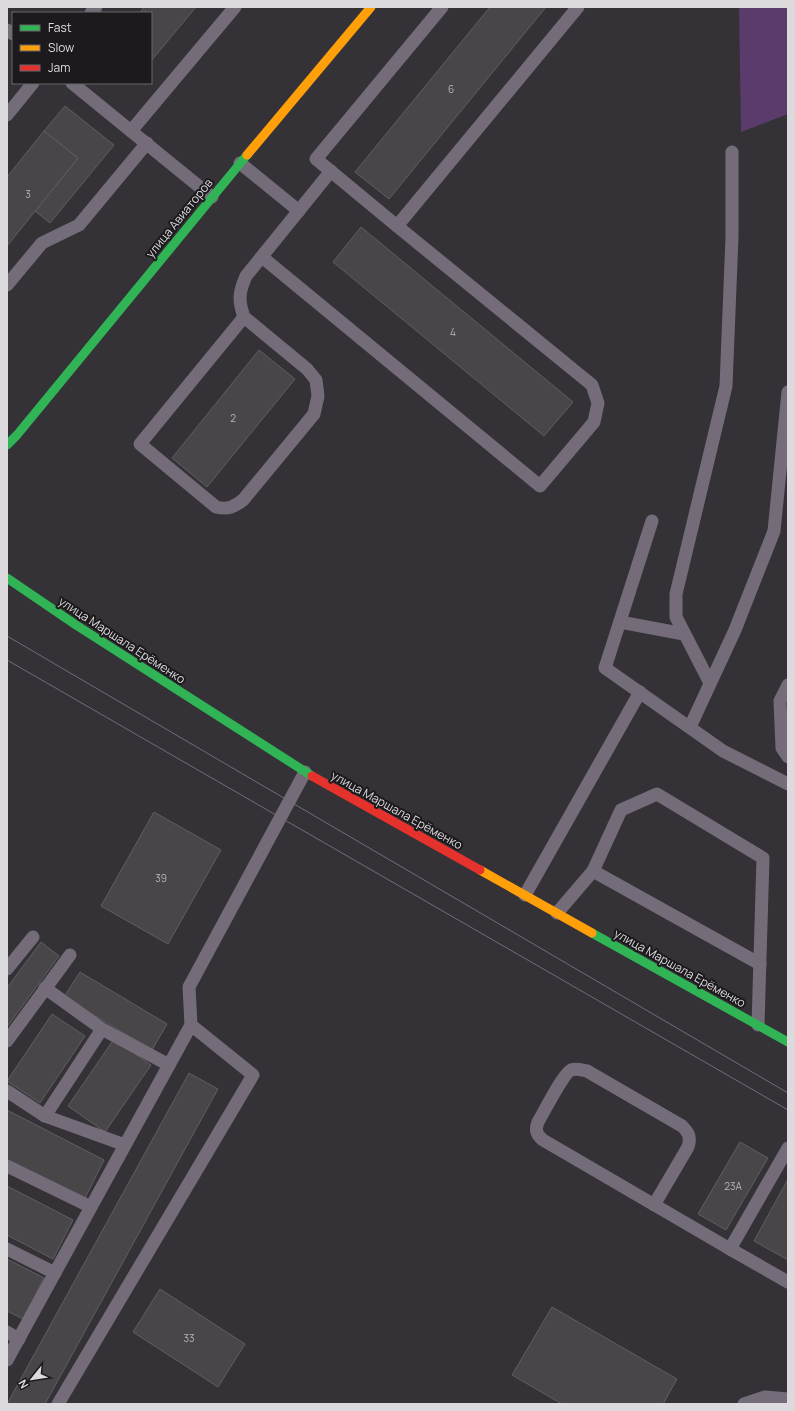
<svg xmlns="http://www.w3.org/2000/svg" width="795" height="1411" font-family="Manrope,sans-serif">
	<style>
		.green { fill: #5b3b6b }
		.building { fill: #484649; stroke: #5f5e61 }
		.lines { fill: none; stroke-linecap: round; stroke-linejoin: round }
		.lane { stroke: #756c79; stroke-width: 13 }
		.fast { stroke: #30b455; stroke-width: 9 }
		.slow { stroke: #ff9f0a; stroke-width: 9 }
		.jam { stroke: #e5322d; stroke-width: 9 }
		.tram { stroke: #726d76; stroke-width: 1 }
		.labels { text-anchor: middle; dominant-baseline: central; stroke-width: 4; stroke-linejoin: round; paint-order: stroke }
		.number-label { font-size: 10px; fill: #b8b5b9 }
		.street-label { font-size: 12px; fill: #dddade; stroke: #1c1a1d }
	</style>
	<rect width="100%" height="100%" fill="#343236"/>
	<path class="green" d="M739 7H788V114L741 132Z"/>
	<g class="building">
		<path d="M144 7H196L151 61V13H140Z"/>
		<path d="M490 7H546L389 199 355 172Z"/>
		<path d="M65 106 114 145 50 223 35 211 78 158 44 131Z"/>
		<path d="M44 131 78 158 7 246V177Z"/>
		<path d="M361 227 573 402 544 436 333 262Z"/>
		<path d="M259 350 295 379 207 487 172 458Z"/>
		<path d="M154 812 221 850 168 944 101 906Z"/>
		<path d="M41 942 59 956 7 1027V988Z"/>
		<path d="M80 972 167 1024 152 1050 64 997Z"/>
		<path d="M52 1014 85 1036 40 1103 7 1081Z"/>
		<path d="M114 1039 151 1065 105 1132 68 1106Z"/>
		<path d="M189 1073 218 1089 45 1404H7Z"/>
		<path d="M7 1110 104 1160 84 1200 7 1161Z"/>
		<path d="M740 1142 768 1158 726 1230 698 1214Z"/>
		<path d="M788 1179V1260L754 1241Z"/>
		<path d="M7 1186 73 1220 53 1259 7 1235Z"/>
		<path d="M7 1259 44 1278 23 1319 7 1311Z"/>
		<path d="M160 1289 245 1344 218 1387 133 1332Z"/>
		<path d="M552 1307 677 1379 663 1404H562L512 1375Z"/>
	</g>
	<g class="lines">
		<g class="lane">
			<path d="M442 7 316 159 397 226 578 7"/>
			<path d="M91 13 96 7"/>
			<path d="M7 30 13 34"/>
			<path d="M72 83 212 197"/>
			<path d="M7 115 33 83"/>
			<path d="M131 131 235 7"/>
			<path d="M240 163 299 211"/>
			<path d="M262 257 540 486 594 422 598 403 592 385 397 226"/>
			<path d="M7 285 42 243 79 225 147 143"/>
			<path d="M244 317 307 369 316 380 318 396 314 414 243 500C234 507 228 510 216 507L140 444 244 317C238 300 239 292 246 276L331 171"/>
			<path d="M652 521 605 668 723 751 788 784"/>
			<path d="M620 622 684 634"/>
			<path d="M710 683 676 617V594L726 386 732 237V152"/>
			<path d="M788 685 780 701 782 748 788 757"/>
			<path d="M690 727 735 630 774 531 788 392"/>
			<path d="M593 871 760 964"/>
			<path d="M525 895 640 692"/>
			<path d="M557 913 593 871 621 810 657 794 763 858 758 1025"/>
			<path d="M7 969 33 937"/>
			<path d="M45 988 102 1029 169 1065"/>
			<path d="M7 1041 70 955"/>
			<path d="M7 1091 45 1116 125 1145"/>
			<path d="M45 1116 102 1029"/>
			<path d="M788 1148 730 1249 788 1282"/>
			<path d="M7 1166 91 1207"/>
			<path d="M654 1205 688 1147C691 1137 689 1133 682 1126L587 1071C581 1070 577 1068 571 1070 563 1074 544 1112 538 1122 535 1130 536 1134 543 1140L730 1249"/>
			<path d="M7 1249 55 1273"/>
			<path d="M7 1332 19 1339"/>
			<path d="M7 1360 191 1025"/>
			<path d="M58 1404 253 1075 191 1025 189 987 305 772"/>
			<path d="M744 1404 765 1397 788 1399"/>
		</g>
		<g class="fast">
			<path d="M7 445 17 435 247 155"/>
			<path d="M7 578 76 625 312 776"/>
			<path d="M592 933 788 1042"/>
		</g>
		<g class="slow">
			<path d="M247 155 371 7"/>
			<path d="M480 870 592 933"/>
		</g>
		<path class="jam" d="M312 776 480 870"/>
		<g class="tram">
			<path d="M7 636 788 1093"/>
			<path d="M7 660 788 1110"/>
		</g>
	</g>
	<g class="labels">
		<g class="number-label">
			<text x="451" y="89">6</text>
			<text x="28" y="194">3</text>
			<text x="453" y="332">4</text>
			<text x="233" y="418">2</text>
			<text x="161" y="878">39</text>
			<text x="733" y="1186">23А</text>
			<text x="189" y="1338">33</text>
		</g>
		<g class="street-label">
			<text transform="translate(179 218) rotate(-51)">улица Авиаторов</text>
			<text transform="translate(122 640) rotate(33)">улица Маршала Ерёменко</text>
			<text transform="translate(397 810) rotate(29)">улица Маршала Ерёменко</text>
			<text transform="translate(680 968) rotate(29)">улица Маршала Ерёменко</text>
		</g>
	</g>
	<rect width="795" height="1411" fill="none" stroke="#dddade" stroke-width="16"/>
	<rect x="12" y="12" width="140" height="72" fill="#1c1a1d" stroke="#69676a"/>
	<rect x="20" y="25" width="20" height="6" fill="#30b455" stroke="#69676a"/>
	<text x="48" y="32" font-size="12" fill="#dddade">Fast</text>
	<rect x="20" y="45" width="20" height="6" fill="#ff9f0a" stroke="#69676a"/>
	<text x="48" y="52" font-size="12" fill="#dddade">Slow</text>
	<rect x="20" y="65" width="20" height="6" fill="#e5322d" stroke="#69676a"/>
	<text x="48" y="72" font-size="12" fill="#dddade">Jam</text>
	<g transform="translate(32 1379) rotate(240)" stroke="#1c1a1d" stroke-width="3" paint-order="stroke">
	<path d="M0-3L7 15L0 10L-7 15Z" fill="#dddade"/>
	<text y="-6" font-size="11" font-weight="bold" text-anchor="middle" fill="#dddade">N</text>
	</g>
</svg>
